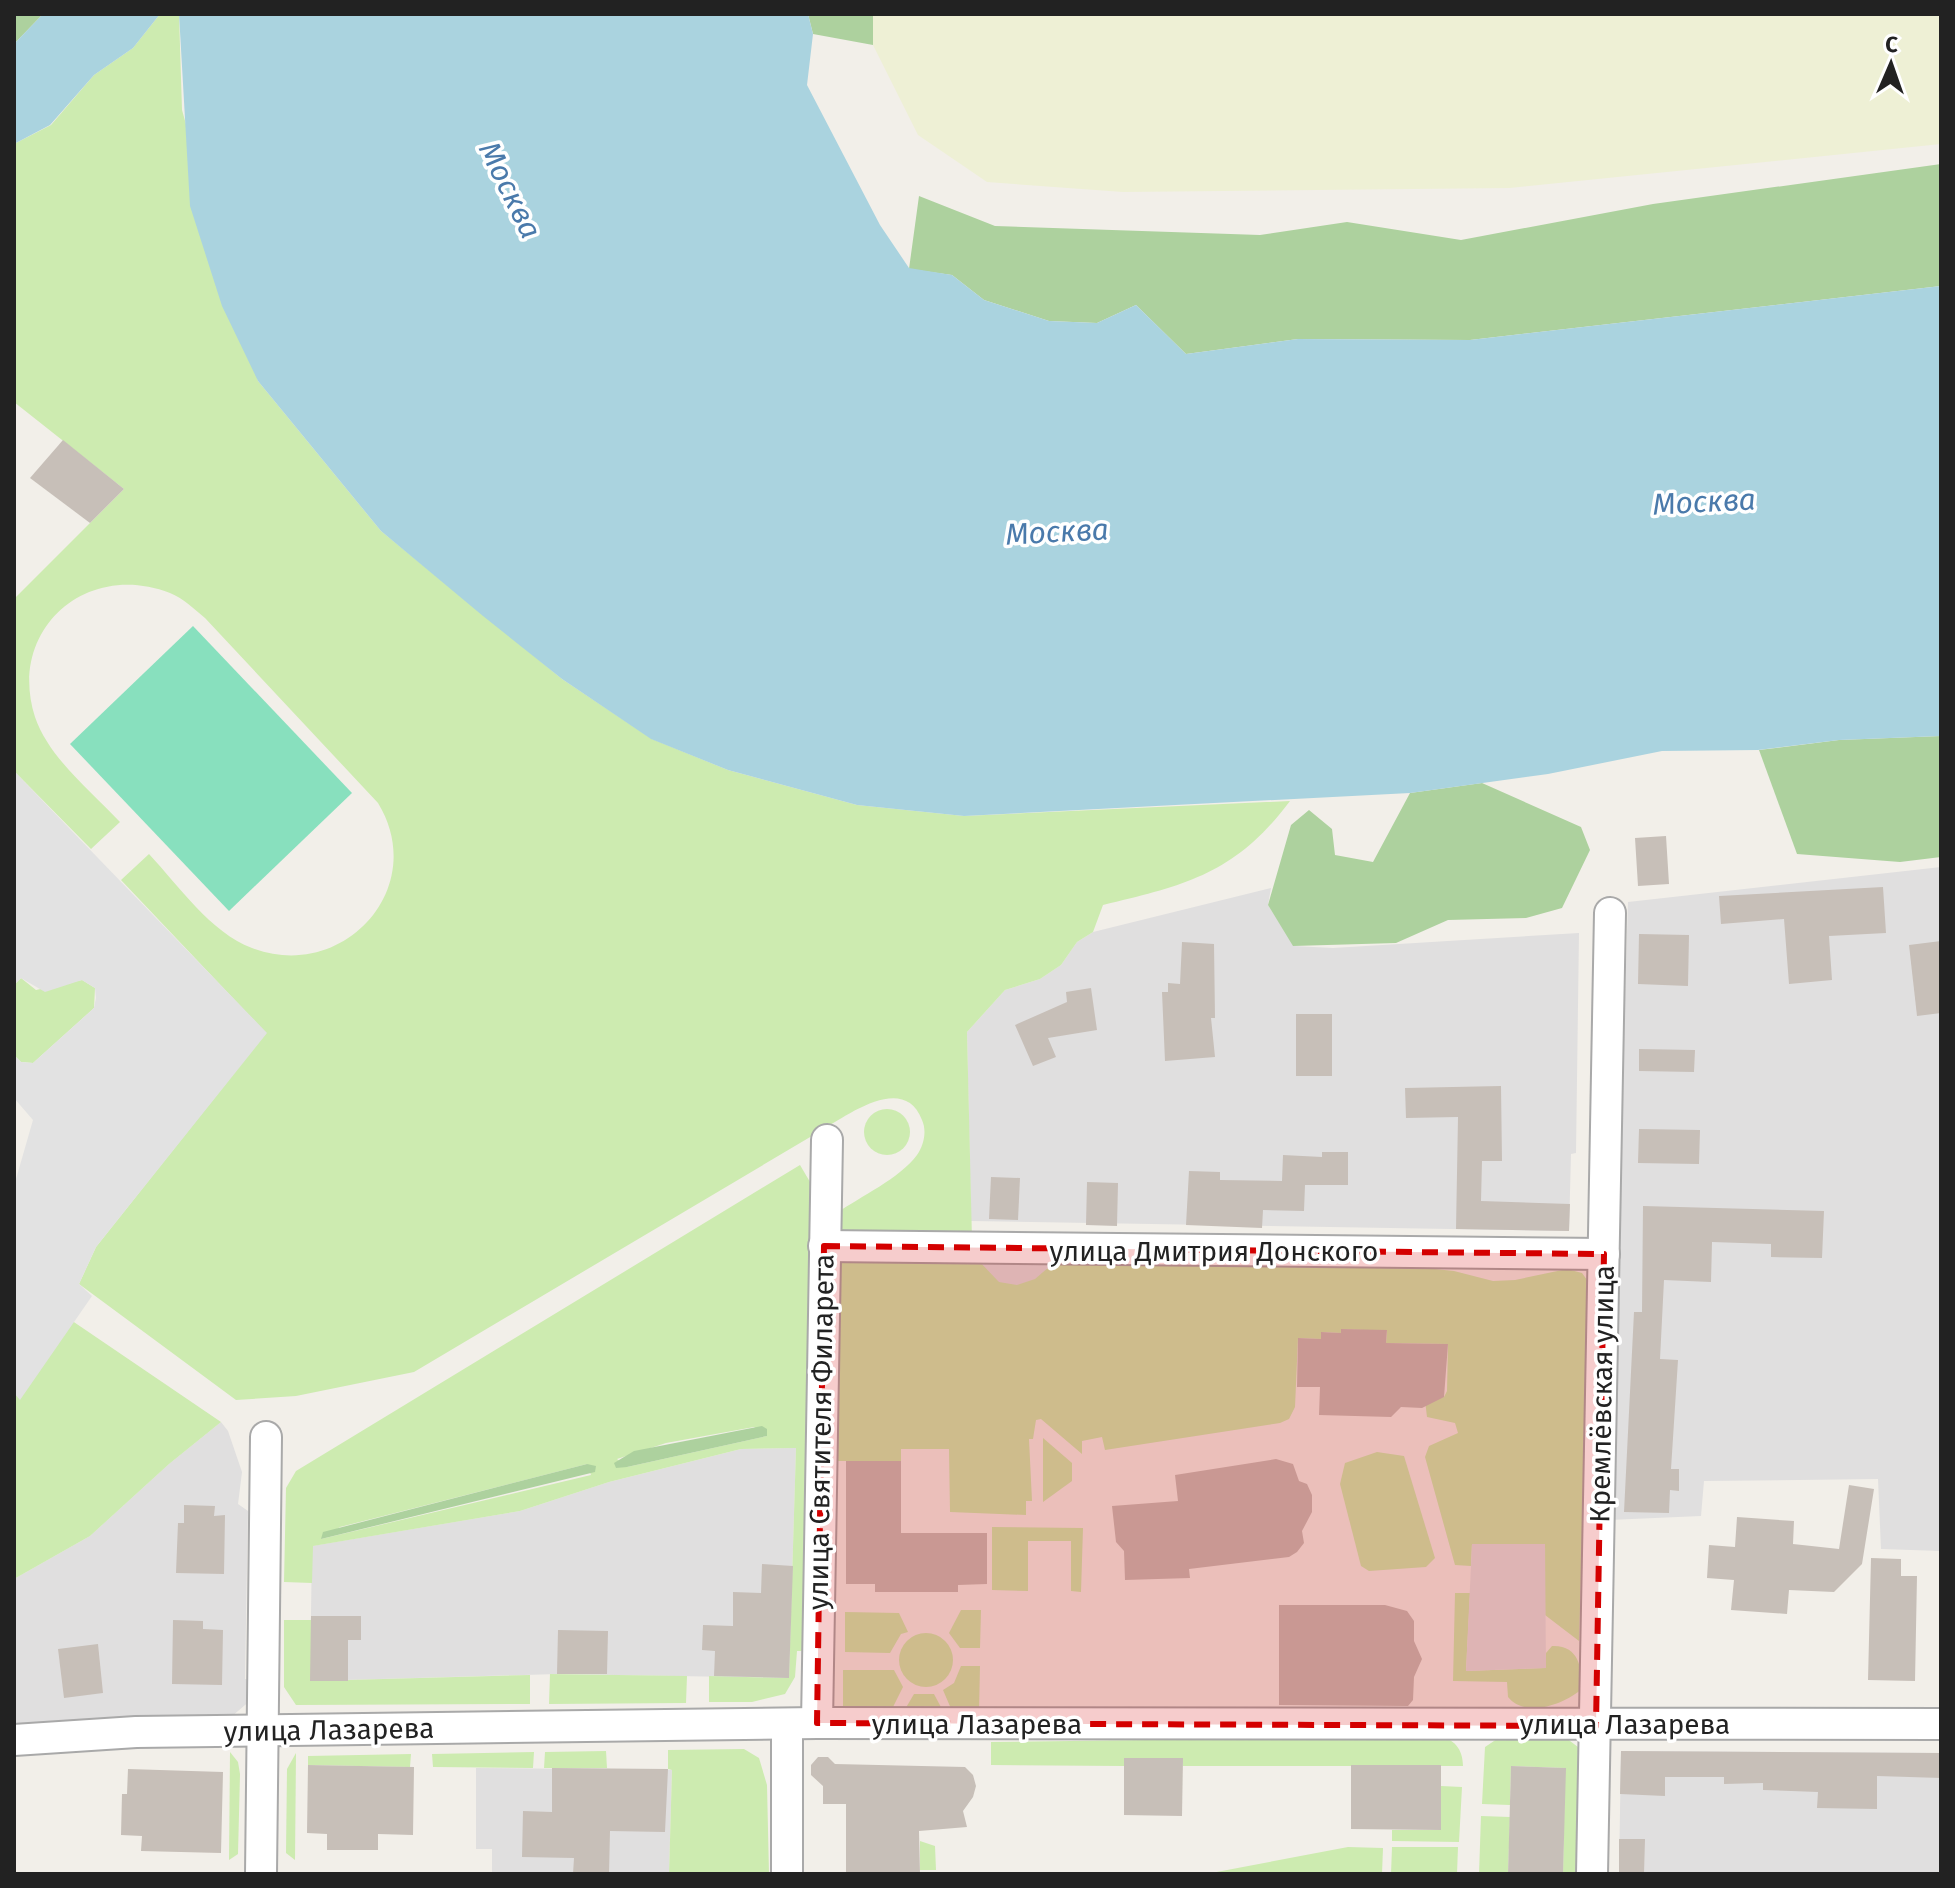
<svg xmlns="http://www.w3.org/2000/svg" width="1955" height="1888" font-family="'Fira Sans',sans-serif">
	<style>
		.residential { fill: #e0dfdf }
		.farmland { fill: #eef0d5 }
		.grass { fill: #cdebb0; fill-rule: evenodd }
		.forest { fill: #add19e }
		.pitch { fill: #88e0be }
		.parking { fill: #e2e2e2 }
		.water { fill: #aad3df }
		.building { fill: #c7bfb8 }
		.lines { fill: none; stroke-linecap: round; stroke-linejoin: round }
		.street-casing { stroke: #a9a9a9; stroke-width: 34 }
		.street { stroke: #fff; stroke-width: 30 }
		.marked { fill: #d40000; fill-opacity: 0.2; stroke: #d40000; stroke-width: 6; stroke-dasharray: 16 10; stroke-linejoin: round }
		.labels { text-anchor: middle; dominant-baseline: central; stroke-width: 7; stroke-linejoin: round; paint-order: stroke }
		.street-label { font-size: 28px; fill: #222; stroke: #fff }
		.water-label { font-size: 30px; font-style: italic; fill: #4a7aab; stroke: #fff }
	</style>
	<rect width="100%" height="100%" fill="#f2efe9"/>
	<g class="residential">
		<path d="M1941 867V1551L1881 1549 1878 1479 1704 1481 1701 1516 1609 1520 1628 902Z"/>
		<path d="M1271 888 1268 905 1294 946 1333 948 1579 933 1576 1153 1571 1154 1569 1231 971 1221 967 1032 1005 990 1040 979 1061 965 1077 942 1093 932Z"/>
		<path d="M221 1422 228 1431 242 1472 238 1504 248 1511 245 1679 255 1680 252 1699 231 1717 173 1716 14 1726V1579L90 1536 169 1464Z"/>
		<path d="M796 1448 789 1678 557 1674 310 1681 312 1546 520 1511 609 1482 741 1449Z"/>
		<path d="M1621 1751 1941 1753V1874H1619Z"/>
		<path d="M476 1768 672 1770 669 1874H492V1849H476Z"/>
	</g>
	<path class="farmland" d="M873 14H1941V144L1510 188 1123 192 987 182 918 135 873 45Z"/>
	<g class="grass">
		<path d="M160 14H179L182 110 258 381 381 531 562 679 652 739 728 770 857 805 964 816 1290 801C1236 873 1187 885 1103 905L1093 932 1077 942 1061 965 1040 979 1005 990 967 1032 972 1240 846 1235 838 1231 837 1213C861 1196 899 1179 917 1155 924 1145 927 1131 922 1120 904 1073 848 1115 822 1130L414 1372 296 1396 236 1400 79 1284 96 1247 266 1033 121 880 149 854C179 886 210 932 252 948 343 983 430 888 378 803L205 618C194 609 183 598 170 593 86 560 7 630 35 717 49 758 91 791 120 822L91 849 14 771V599L124 489 14 402V144L51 125 94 75 133 48Z"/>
		<path d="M21 978 36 990 82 980 95 988 94 1008 33 1063 21 1062 14 1055V985Z"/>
		<circle cx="887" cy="1132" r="23"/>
		<path d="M800 1165 813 1187 805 1651H797L795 1677 785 1694 752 1702H709V1676L789 1678 796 1448 741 1449 609 1482 520 1511 313 1546 312 1583 284 1582 286 1488 296 1471ZM754 1427 767 1436 627 1467 617 1459 666 1443ZM587 1464 591 1475 321 1539 340 1527Z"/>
		<path d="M847 1257 977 1259 1049 1269 1057 1260 1378 1263 1454 1271 1493 1281 1515 1280 1567 1269 1582 1273 1590 1284 1579 1641 1545 1615V1545L1472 1544 1471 1566 1455 1565 1425 1457 1429 1446 1458 1433 1455 1423 1427 1417 1425 1400 1444 1397 1447 1391 1448 1344 1386 1343 1387 1331 1341 1329V1333L1321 1332V1339L1298 1338 1295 1407 1289 1419 1280 1423 1105 1450 1102 1437 1082 1441V1454L1041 1419 1036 1420 1033 1439H1029L1032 1501H1026V1515L950 1512 949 1449H901V1461H835L838 1263Z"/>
		<path d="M65 1316 221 1422 169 1464 90 1536 14 1579V1392Z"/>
		<path d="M1043 1438 1072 1463V1481L1043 1502Z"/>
		<path d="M1377 1452 1404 1456 1435 1558 1426 1567 1369 1571 1361 1566 1340 1484 1345 1463Z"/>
		<path d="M992 1527 1083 1528 1081 1592 1071 1591V1541H1028V1591L992 1590Z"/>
		<path d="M1455 1593H1470L1466 1671 1545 1668 1546 1653 1552 1646C1579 1645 1582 1668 1582 1689 1564 1704 1526 1719 1508 1697L1507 1682 1453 1681Z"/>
		<path d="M961 1610H981L980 1648H960L949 1633Z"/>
		<path d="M845 1612 899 1613 908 1632 901 1634 890 1653 845 1652Z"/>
		<path d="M284 1620H311V1681L530 1675V1704L296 1705 284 1687Z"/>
		<circle cx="926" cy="1660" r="27"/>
		<path d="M961 1666H980L979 1712 952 1711 943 1690 954 1683Z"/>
		<path d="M843 1670H894L903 1687 891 1711H843Z"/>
		<path d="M550 1674 687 1676 686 1703 549 1704Z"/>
		<path d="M914 1694H934L943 1711H904Z"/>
		<path d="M1437 1736C1454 1738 1463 1749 1463 1766H1183L1182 1758H1125L1124 1766 991 1765V1742Z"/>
		<path d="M1500 1737 1566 1738 1578 1747 1579 1874H1563L1565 1768 1511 1766 1510 1805 1482 1804 1485 1747Z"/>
		<path d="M744 1749 759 1758 767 1785 769 1874H669L672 1770 668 1769V1750Z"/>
		<path d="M606 1751 607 1768H544L545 1752Z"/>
		<path d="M230 1752 238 1762 240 1774 238 1854 229 1860Z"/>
		<path d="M534 1752 533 1768 433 1767 432 1754Z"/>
		<path d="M296 1753 295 1860 286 1853 287 1769Z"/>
		<path d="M411 1754 410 1767 308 1765V1756Z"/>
		<path d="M1441 1786 1462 1787 1459 1842 1392 1841V1830H1441Z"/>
		<path d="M1481 1816 1510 1817 1508 1874H1479Z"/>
		<path d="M920 1841 935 1846 936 1870H920Z"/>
		<path d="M1348 1847 1383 1848 1382 1874H1206Z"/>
		<path d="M1392 1847H1458L1457 1874H1391Z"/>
	</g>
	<g class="forest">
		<path d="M14 14H43L14 44Z"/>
		<path d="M808 14H873V45L813 34Z"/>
		<path d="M1941 164V286L1470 340 1298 339 1186 354 1136 305 1097 323 1049 321 984 300 952 275 909 269 919 196 995 226 1260 235 1347 222 1461 240 1653 204Z"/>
		<path d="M1941 736V857L1900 862 1797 854 1759 750 1839 740Z"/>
		<path d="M1482 783 1581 827 1590 850 1562 908 1526 918 1448 920 1396 943 1293 946 1268 905 1291 825 1309 810 1332 829 1335 855 1373 862 1410 793Z"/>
		<path d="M762 1426 767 1429V1436L627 1467 616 1468 614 1463 634 1451Z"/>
		<path d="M587 1464 596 1466 595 1472 321 1539 323 1532Z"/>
	</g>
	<path class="pitch" d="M193 626 352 793 229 911 70 744Z"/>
	<g class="parking">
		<path d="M14 771 267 1033 96 1247 79 1284 92 1296 20 1400 14 1393V1186L33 1120 14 1098V1055L21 1062 33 1063 94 1008 96 998 95 988 82 980 45 992 21 978 14 985Z"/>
		<path d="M977 1259 1057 1260 1035 1279 1017 1285 999 1282Z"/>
		<path d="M1472 1544H1545L1546 1668 1466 1671Z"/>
	</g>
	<g class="water">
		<path d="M43 14H160L133 48 94 75 50 125 14 144V44Z"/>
		<path d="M179 14H808L813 34 807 85 880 225 909 268 952 275 984 300 1049 321 1097 323 1136 305 1186 354 1298 339 1470 340 1941 286V736L1839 740 1758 750 1662 751 1548 774 1410 793 964 816 857 805 728 770 651 739 562 679 483 616 381 531 258 381 222 306 190 206Z"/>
	</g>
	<g class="building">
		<path d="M63 440 124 489 90 523 30 478Z"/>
		<path d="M1666 836 1669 884 1638 886 1635 838Z"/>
		<path d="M1883 887 1886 933 1829 936 1832 980 1789 984 1784 919 1721 924 1719 896Z"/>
		<path d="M1639 934 1689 935 1688 986 1638 984Z"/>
		<path d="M1941 941V1013L1917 1016 1909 945Z"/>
		<path d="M1182 942 1214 944 1215 1018H1211L1215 1057 1165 1061 1162 992H1168V983L1180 984Z"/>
		<path d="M1091 988 1097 1030 1048 1038 1056 1057 1033 1066 1015 1025 1067 1002 1066 992Z"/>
		<rect x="1296" y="1014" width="36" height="62"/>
		<path d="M1639 1049 1695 1050 1694 1072 1639 1071Z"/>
		<path d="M1501 1086 1502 1161H1482L1481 1201 1570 1204 1569 1231 1456 1229 1458 1117 1406 1118 1405 1088Z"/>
		<path d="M1639 1129 1700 1130 1699 1164 1638 1163Z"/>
		<path d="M1322 1152H1348V1185H1305L1304 1211 1263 1210 1262 1228 1186 1225 1189 1171 1220 1172V1180L1282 1181 1283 1155 1322 1157Z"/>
		<path d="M991 1177 1020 1178 1018 1220 989 1219Z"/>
		<path d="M1087 1182 1118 1183 1117 1226 1086 1225Z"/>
		<path d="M1643 1206 1824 1211 1822 1258 1771 1257V1244L1712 1242 1711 1282 1664 1280 1660 1359 1678 1360 1671 1469H1679V1491L1670 1490 1669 1513 1624 1512 1634 1312H1642Z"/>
		<path d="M1341 1329 1387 1330 1386 1343 1448 1344 1444 1397 1422 1408 1401 1407 1391 1417 1319 1415 1320 1387H1297L1298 1338 1321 1339V1332L1341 1333Z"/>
		<path d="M1276 1459 1293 1464 1299 1481 1307 1484 1312 1495V1512L1302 1531 1304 1543 1297 1552 1289 1557 1189 1569 1190 1578 1125 1580 1124 1551 1116 1542 1112 1506 1178 1501 1175 1475Z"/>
		<path d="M846 1461H901V1533H987V1584L958 1585V1592H875V1584H846Z"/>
		<path d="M1849 1485 1874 1489 1862 1564 1834 1592 1789 1590 1787 1614 1731 1610 1734 1580 1707 1578 1709 1545 1735 1547 1737 1517 1794 1521 1793 1544 1839 1549Z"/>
		<path d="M184 1505 215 1506 214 1516 225 1515 224 1574 176 1573 178 1523H184Z"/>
		<path d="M1871 1558 1901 1559V1576H1917L1915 1681 1868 1680Z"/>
		<path d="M762 1564 793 1566 789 1678 714 1676 715 1651 702 1650 703 1625 733 1626V1592L761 1593Z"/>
		<path d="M1279 1605H1385L1407 1611 1414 1621V1641L1422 1659 1414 1677 1413 1700 1408 1706 1279 1705Z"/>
		<path d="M311 1616H361V1640H348V1681H310Z"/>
		<path d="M173 1620 203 1621V1629L223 1630 222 1685 172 1684Z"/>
		<path d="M558 1630 608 1631 607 1674H557Z"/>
		<path d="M98 1644 103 1693 64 1698 58 1649Z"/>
		<path d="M1621 1751 1941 1753V1778L1877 1776V1809L1817 1808 1818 1792 1763 1790V1783L1724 1784V1777H1665V1796L1620 1794Z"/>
		<path d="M818 1757H828L835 1764 965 1767 973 1775 976 1786 973 1797 963 1811 967 1827 919 1831 920 1874H846V1804H823V1786L811 1775V1765Z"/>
		<path d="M1124 1758H1183L1182 1816 1124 1815Z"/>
		<path d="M308 1765 414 1767 413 1835 378 1834V1850H327V1834L307 1833Z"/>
		<path d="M1351 1765H1441V1830L1351 1829Z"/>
		<path d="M1511 1766 1566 1768 1563 1874H1508Z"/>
		<path d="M552 1768 668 1769 665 1832 610 1831 609 1874H573L574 1858 522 1857 523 1811 552 1812Z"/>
		<path d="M128 1769 223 1772 221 1853 141 1851 142 1836 121 1835 122 1794H127Z"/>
		<path d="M1619 1839H1645L1644 1874H1619Z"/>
	</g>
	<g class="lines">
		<defs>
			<g id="street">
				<path d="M824 1246 1604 1254"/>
				<path d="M817 1723 827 1140"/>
				<path d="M787 1724V1874"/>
				<path d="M14 1740 136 1732 817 1723 1941 1724"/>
				<path d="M261 1874 266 1437"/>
				<path d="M1592 1874 1610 913"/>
			</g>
		</defs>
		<use href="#street" class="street-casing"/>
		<use href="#street" class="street"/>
	</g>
	<path class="marked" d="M824 1246 1604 1254 1596 1726 817 1723Z"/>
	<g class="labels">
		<g class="street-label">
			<text x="1214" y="1251">улица Дмитрия Донского</text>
			<text transform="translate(1602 1394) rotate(-89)">Кремлёвская улица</text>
			<text transform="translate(821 1432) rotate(-89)">улица Святителя Филарета</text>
			<text x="977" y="1724">улица Лазарева</text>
			<text x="1625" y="1724">улица Лазарева</text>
			<text transform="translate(329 1730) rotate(-1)">улица Лазарева</text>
		</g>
		<g class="water-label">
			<text transform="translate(510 190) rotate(64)">Москва</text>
			<text transform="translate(1704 502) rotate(-3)">Москва</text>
			<text transform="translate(1057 532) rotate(-3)">Москва</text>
		</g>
	</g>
	<rect width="1955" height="1888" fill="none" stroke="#222222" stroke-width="32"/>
	<g transform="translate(1891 64) rotate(2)" stroke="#ffffff" stroke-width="6" paint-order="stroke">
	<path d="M0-6L14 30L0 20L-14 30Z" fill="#222222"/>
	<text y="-12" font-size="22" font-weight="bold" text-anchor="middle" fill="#222222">С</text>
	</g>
</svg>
